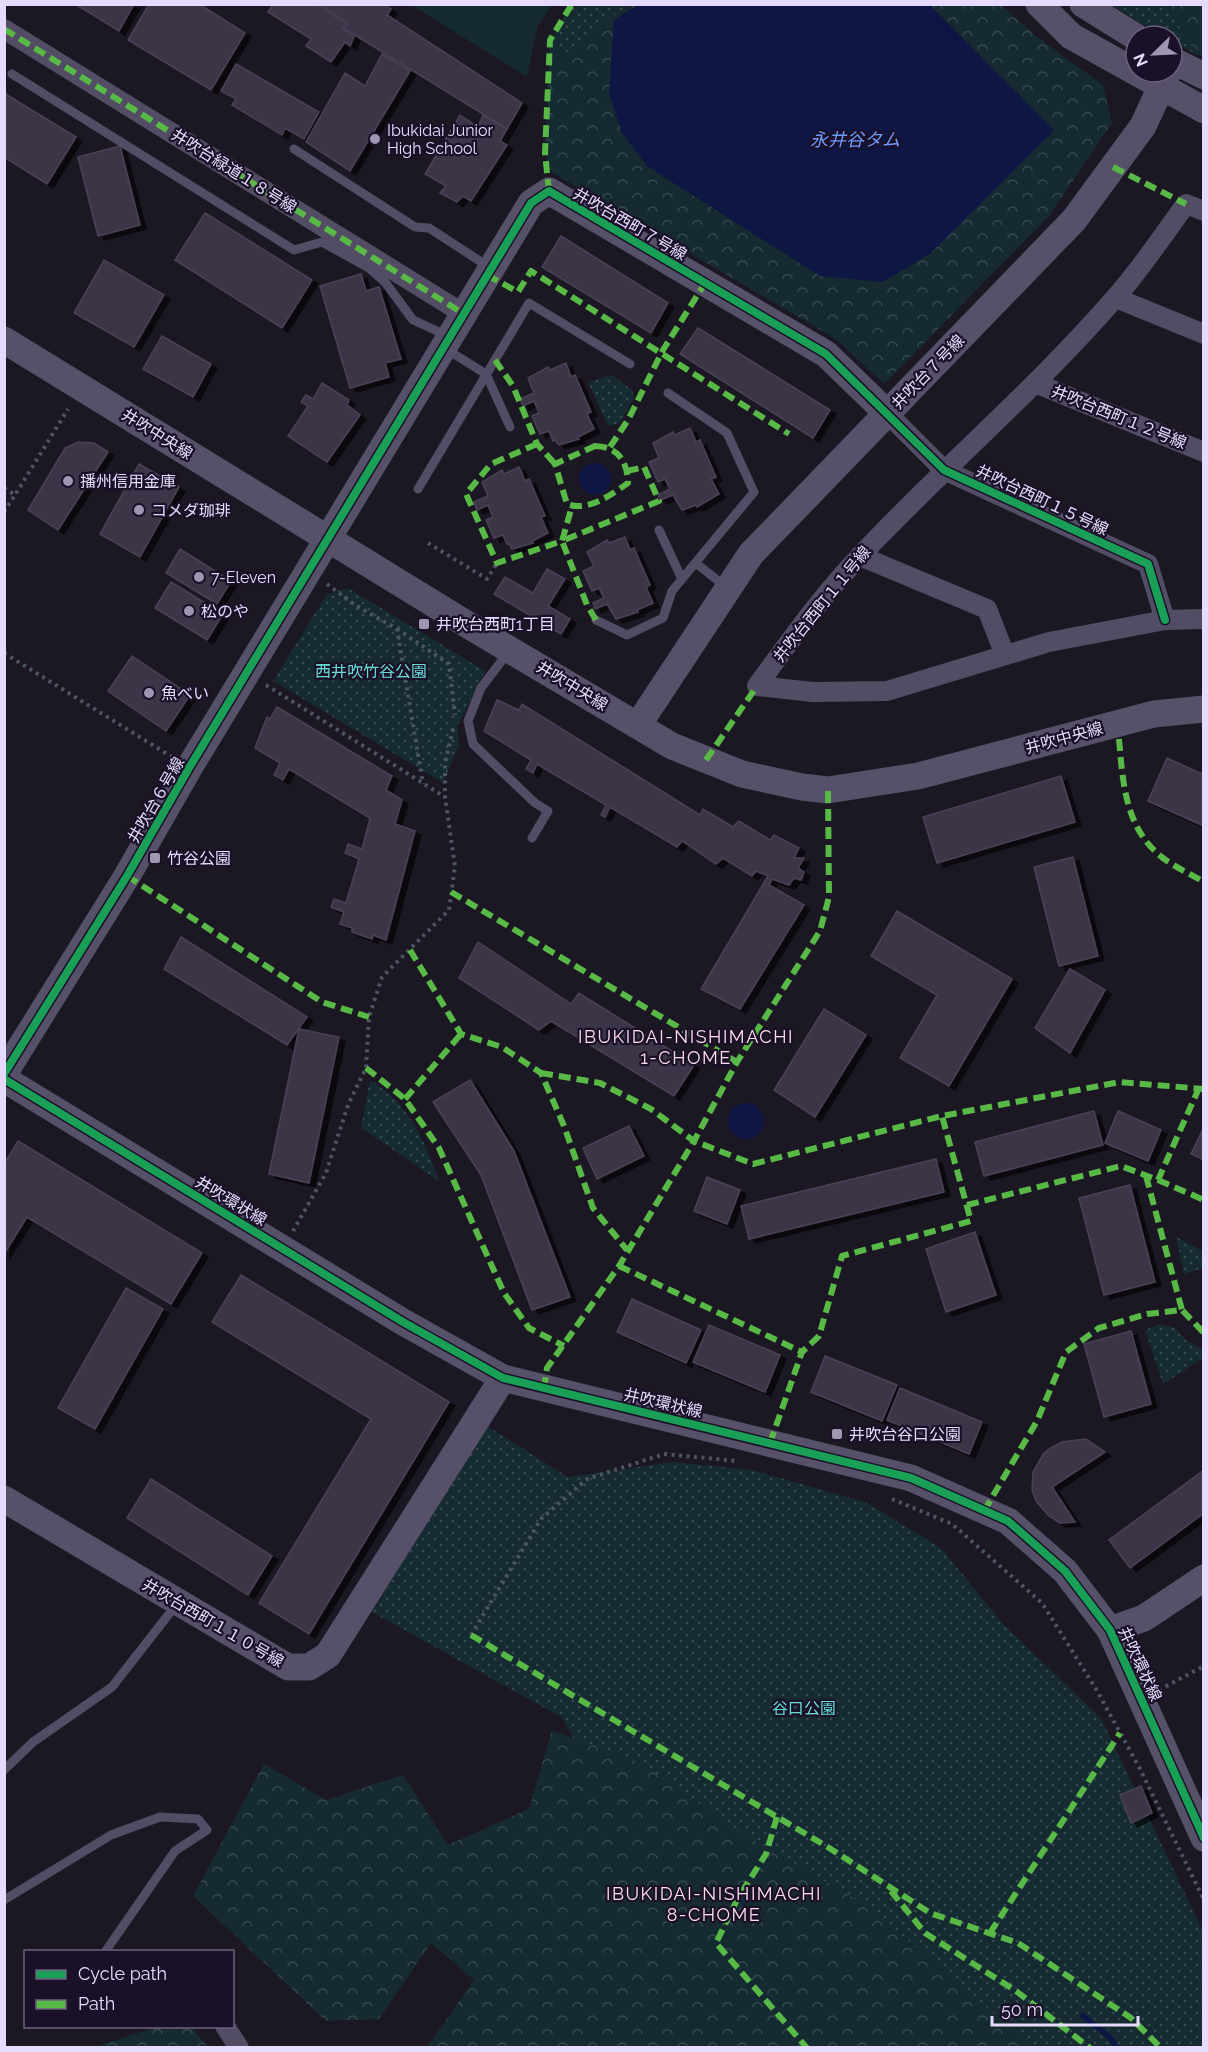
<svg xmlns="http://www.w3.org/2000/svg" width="1208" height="2052" font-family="Raleway,'Noto Sans JP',sans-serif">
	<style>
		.grass { fill: url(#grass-dots) }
		.forest { fill: url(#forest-crowns) }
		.garden { fill: #152b31 }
		.water { fill: #0e1644 }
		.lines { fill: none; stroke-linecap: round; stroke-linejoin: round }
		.stream { stroke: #0e1644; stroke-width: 6 }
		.building { fill: #3b3546; stroke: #4a4257; stroke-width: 1.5; filter: url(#shadow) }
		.path { stroke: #4d5565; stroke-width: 4; stroke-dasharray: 3 4.5; stroke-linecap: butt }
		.lane { stroke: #524d64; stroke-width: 9 }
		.street { stroke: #524d64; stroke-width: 20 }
		.secondary { stroke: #565069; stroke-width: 27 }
		.quiet { stroke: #58b947; stroke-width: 6; stroke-dasharray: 12 6; stroke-linecap: butt }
		.cycleway-casing { stroke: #1a1129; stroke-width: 11 }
		.cycleway { stroke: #1a9f57; stroke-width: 8 }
		.poi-dot { fill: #9f96b1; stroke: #1a1129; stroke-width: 2 }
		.labels { text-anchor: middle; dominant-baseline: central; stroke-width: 4.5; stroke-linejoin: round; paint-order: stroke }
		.poi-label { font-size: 16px; fill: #e6dbfe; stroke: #1a1129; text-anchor: start }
		.street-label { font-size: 16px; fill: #e6dbfe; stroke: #1a1129 }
		.park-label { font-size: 16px; fill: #67ddd8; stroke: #1a1129 }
		.water-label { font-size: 18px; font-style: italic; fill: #6c9bfb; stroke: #1a1129 }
		.neighbourhood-label { font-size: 18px; letter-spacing: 1.5px; fill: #feddeb; stroke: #1a1129 }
	</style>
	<defs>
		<pattern id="grass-dots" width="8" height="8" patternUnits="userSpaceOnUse" patternTransform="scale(1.5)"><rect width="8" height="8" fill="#152b31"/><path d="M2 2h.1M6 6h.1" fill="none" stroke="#374950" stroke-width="1.8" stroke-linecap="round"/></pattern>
		<pattern id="forest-crowns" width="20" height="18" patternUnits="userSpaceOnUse" patternTransform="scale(1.5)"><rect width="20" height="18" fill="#152b31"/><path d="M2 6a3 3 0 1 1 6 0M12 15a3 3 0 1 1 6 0" fill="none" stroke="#374950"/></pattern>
		<filter id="shadow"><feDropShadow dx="6" dy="4" stdDeviation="0" flood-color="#0009"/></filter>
	</defs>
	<rect width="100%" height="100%" fill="#1b1723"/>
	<g class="grass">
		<path d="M573 5H630L612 18 566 59 554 44Z"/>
		<path d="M1111 5H1167L1196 54 1172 41V36H1163Z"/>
		<path d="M612 375 632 390 634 398 620 423 608 426 588 382Z"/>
		<path d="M348 588 485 671 457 727 459 745 443 783 273 681 327 594Z"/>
		<path d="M370 1080C408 1102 425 1141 439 1181L361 1128Z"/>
		<path d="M1176 1237 1203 1251V1268L1184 1274Z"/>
		<path d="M1159 1324 1174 1327 1186 1340 1203 1350V1358L1163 1384 1145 1330Z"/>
		<path d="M487 1426 568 1477 674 1462 752 1470 865 1502 941 1548 1005 1626 1101 1718 1203 1931V2047H862L609 1796 561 1717 372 1612Z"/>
	</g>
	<g class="forest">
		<path d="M572 5 554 44 566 59C582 44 617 5 638 5L614 20 1053 130 930 5H1001L1036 36 1103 85 1112 123 1049 216 884 384 836 339 553 173 545 153 550 40Z"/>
		<path d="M1167 5H1203V57L1196 54Z"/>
		<path d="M552 1730 641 1763 737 1830 869 1907 1033 2047H427L474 1980 431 1943 379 2019 326 2021 193 1896 264 1764 326 1800 403 1775 448 1845 529 1809Z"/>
		<path d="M160 2026 191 2027 208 2047H94Z"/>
	</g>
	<path class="garden" d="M411 5 552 4V5L538 25 527 77Z"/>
	<g class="water">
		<path d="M638 5H930L1054 130 931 253 883 282 820 276 647 166 622 133 609 93 614 20Z"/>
		<circle cx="595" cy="479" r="16"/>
		<circle cx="746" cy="1121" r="18"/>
	</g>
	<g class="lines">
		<path class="stream" d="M1083 2016 1110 2037 1117 2048"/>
	</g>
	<g class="building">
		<path d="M75 4H134L119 31Z"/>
		<path d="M149 4H199L245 33 211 90 128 40Z"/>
		<path d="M273 4H316L346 24 343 29 354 37 350 46 345 42 331 62 306 46 311 39 268 12Z"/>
		<path d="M319 4H383L391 9 387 15 522 103 507 129 345 29 348 23Z"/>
		<path d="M382 54 410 71 350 171 306 142 345 73 365 86Z"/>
		<path d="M236 64 319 112 304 139 285 128 282 135 232 105 236 99 221 91Z"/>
		<path d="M4 93 76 137 47 184 4 157Z"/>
		<path d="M460 115 478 127 483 115 507 129 500 141 507 145 471 201 463 196 457 202 440 193 446 186 425 174Z"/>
		<path d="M120 146 140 225 98 236 78 157Z"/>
		<path d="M205 213 312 280 282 328 175 260Z"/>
		<path d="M561 236 668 303 651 333 542 267Z"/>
		<path d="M104 260 164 295 134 347 74 313Z"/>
		<path d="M361 274 366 291 379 287 401 359 385 363 389 377 350 388 320 286Z"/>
		<path d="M698 328 830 410 813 438 680 354Z"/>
		<path d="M162 336 211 364 193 397 143 369Z"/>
		<path d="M566 363 571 377 575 375 591 412 587 414 594 429 578 437 579 439 559 445 555 440 553 441 549 431 540 434 532 416 539 413 534 401 523 406 520 399 534 393 528 378 548 367 550 370Z"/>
		<path d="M322 383 349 400 347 405 360 415 327 462 288 436 308 406 301 402 306 395 313 399Z"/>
		<path d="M690 428 696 442 700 440 716 477 711 479 719 494 697 507 696 505 682 510 673 495 660 500 658 495 670 489 665 479 658 482 649 462 659 458 653 443 673 432 675 435Z"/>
		<path d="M78 442 94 443 108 452 58 530 28 510 65 448Z"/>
		<path d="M139 464 179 487 140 557 100 534Z"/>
		<path d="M519 467 525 481 529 479 545 516 541 517 548 533 532 541 533 543 512 549 509 544H507L503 535 494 538 486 520 493 517 488 505 477 510 474 502 488 496 482 482 502 470 504 474Z"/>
		<path d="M625 537 630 550 634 548 650 585 646 587 653 603 637 610 638 612 616 619 607 604 595 609 593 603 604 598 599 588 592 591 583 571 594 566 587 552 607 540 609 543Z"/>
		<path d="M180 549 231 581 217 604 166 573Z"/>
		<path d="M547 569 565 579 548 606 570 619 561 634 494 594 505 577 533 593Z"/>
		<path d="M171 582 223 614 207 640 155 608Z"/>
		<path d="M132 656 190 695 166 731 108 691Z"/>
		<path d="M497 700 519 710 522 704 700 815 703 809 733 827 739 821 770 840 774 835 799 848 794 858H804L798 868 804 872 801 880 794 878 789 885 772 879 769 885 804 905 740 1009 701 989 768 876 756 871 752 876 723 858 716 864 682 841 677 847 610 807 605 817 601 815 606 805 537 764 533 773 526 769 531 760 484 731Z"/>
		<path d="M277 707 392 776 386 790 402 800 395 824 415 831 386 940 373 935 372 939 352 932V928L340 924 344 912 331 907 334 899 346 903 359 859 345 853 348 844 362 849 370 818 289 769 283 780 274 775 280 763 255 748 267 717 270 719Z"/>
		<path d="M1167 758 1204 775V826L1148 801Z"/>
		<path d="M1061 776 1075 822 937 863 923 817Z"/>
		<path d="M1073 857 1098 956 1059 966 1034 867Z"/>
		<path d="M897 911 1012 979 949 1086 900 1058 937 995 871 956Z"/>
		<path d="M181 937 307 1017 287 1045 164 969Z"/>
		<path d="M478 942 571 1004 579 993 694 1065 674 1096 551 1021 539 1030 459 978Z"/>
		<path d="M1070 969 1105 990 1070 1053 1035 1028Z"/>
		<path d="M824 1009 866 1035 815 1117 774 1090Z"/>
		<path d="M299 1029 339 1037 309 1183 269 1174Z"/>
		<path d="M470 1080 514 1151 570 1297 532 1310 481 1175 433 1102Z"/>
		<path d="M1094 1111 1103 1145 984 1176 975 1142Z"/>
		<path d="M1118 1111 1161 1130 1148 1161 1105 1143Z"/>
		<path d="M629 1126 644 1156 597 1179 583 1148Z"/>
		<path d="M1204 1127V1160L1191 1154Z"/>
		<path d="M18 1141 202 1253 171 1304 27 1217 4 1254V1164Z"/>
		<path d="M936 1159 944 1192 749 1239 741 1206Z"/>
		<path d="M707 1177 740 1190 727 1224 694 1211Z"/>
		<path d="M1130 1185 1155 1282 1104 1295 1079 1198Z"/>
		<path d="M975 1232 996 1295 946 1312 926 1249Z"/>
		<path d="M241 1275 449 1402 309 1634 259 1603 371 1419 212 1322Z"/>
		<path d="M126 1288 163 1309 95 1429 58 1408Z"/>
		<path d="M632 1299 701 1330 686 1363 617 1332Z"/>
		<path d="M709 1325 780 1355 765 1392 693 1362Z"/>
		<path d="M1131 1331 1151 1404 1104 1417 1084 1344Z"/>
		<path d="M825 1356 897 1385 882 1421 811 1392Z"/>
		<path d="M900 1388 982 1422 969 1454 887 1420Z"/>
		<path d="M1086 1439 1105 1452 1052 1487 1075 1522 1060 1523 1049 1516 1036 1501 1032 1490 1033 1472 1044 1453 1051 1448 1062 1442Z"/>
		<path d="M1204 1470V1513L1130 1568 1109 1540Z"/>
		<path d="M151 1479 272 1556 248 1595 127 1518Z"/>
		<path d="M1141 1786 1152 1813 1131 1823 1120 1795Z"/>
	</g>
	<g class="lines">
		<g class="path">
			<path d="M4 488 15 495 68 409"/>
			<path d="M4 512 15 495"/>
			<path d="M428 543 487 579 497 563"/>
			<path d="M327 584 355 605 397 629 423 784"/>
			<path d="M397 629 449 664 455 715"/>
			<path d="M4 653 172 757"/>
			<path d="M266 685 445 797"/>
			<path d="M293 1231 326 1173 348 1105 366 1068 369 1017 382 977 449 910 455 866 445 797V763L454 725"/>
			<path d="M892 1499 952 1524 1042 1603 1096 1689 1139 1767 1204 1900"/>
			<path d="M471 1635 541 1519 587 1479 664 1454 737 1461"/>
			<path d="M1159 1690 1204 1666"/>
		</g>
		<g class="lane">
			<path d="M12 74 294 250 322 242 369 268 385 282 413 320 448 336"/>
			<path d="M294 149 415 227 429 228 489 267"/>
			<path d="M446 349 486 374 510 427"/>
			<path d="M418 489 529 303 630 364"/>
			<path d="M659 530 682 579"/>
			<path d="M697 564 726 587"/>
			<path d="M596 620 627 635 663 618 672 591 754 492 727 433 668 393"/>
			<path d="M509 651 481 688 468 721 473 744 535 803 548 811 532 838"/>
			<path d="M4 1770 33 1742 112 1687 176 1605"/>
			<path d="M4 1900 111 1835 160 1817 198 1819 207 1830 175 1851 105 1952"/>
		</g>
		<g class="street">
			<path d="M4 29 464 314"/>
			<path d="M1204 211 1186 204C1163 235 1141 269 1115 298 1036 389 944 467 862 554 823 594 790 641 757 686L813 692 887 691 1049 642 1165 620 1204 619"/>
			<path d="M1116 298 1204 334"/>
			<path d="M1035 383 1204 452"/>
			<path d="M887 413 944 470 1148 564 1165 620"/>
			<path d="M860 556 987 609 1005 655"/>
			<path d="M225 2026 239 2048"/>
		</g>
		<g class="secondary">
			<path d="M1039 4 1071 36 1204 110"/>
			<path d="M1083 4 1136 37"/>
			<path d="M1172 60 1204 76"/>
			<path d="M4 340 473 628 672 746 742 774 802 787 828 790 918 776 1154 714 1204 709"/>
			<path d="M638 725 751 554 1074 220 1143 126 1168 72"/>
			<path d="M4 1074 127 876 189 768 531 203 549 191 826 354 887 413"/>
			<path d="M4 1079 403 1322 503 1378 911 1478 1008 1521 1065 1571 1110 1630 1204 1838"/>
			<path d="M4 1499 288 1667H309L328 1655 503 1378"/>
			<path d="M1110 1630 1144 1618 1204 1578"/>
		</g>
		<g class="quiet">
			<path d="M4 29 464 314"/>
			<path d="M1113 167 1186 204"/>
			<path d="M549 191 545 153 550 40 572 4"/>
			<path d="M487 275 518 292 531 271 789 434"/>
			<path d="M495 360 513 386 537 444 555 464"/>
			<path d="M537 444 491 464 466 494 497 563 562 541 572 506"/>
			<path d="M595 446C618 447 627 460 628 483 611 495 588 512 567 504L555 464Z"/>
			<path d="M610 447 628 420 663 350 705 283"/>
			<path d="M596 620 587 605 562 541 659 501 644 467 627 471"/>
			<path d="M1119 739C1123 783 1125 829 1163 858 1175 867 1190 874 1204 882"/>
			<path d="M706 760 757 686"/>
			<path d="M127 876 322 1002 369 1017"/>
			<path d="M451 892 737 1062"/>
			<path d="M410 950 461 1034 502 1047 541 1073 564 1126 593 1208 627 1250"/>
			<path d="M366 1068 405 1099 439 1148 504 1293 529 1328 564 1346"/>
			<path d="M541 1073 600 1083 651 1109 694 1141 753 1164 942 1116 1120 1082 1204 1089"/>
			<path d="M405 1099 461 1034"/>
			<path d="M1146 1176 1182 1310"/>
			<path d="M1158 1180 1204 1200"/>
			<path d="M967 1205 1121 1166 1158 1180 1199 1088"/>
			<path d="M619 1266 802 1352"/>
			<path d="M544 1389 547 1368 619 1266 694 1141 737 1062 820 931 829 897 828 790"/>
			<path d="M770 1443 802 1352 819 1336 842 1256 971 1221 942 1116"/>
			<path d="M984 1511 1037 1421 1066 1352 1099 1328 1147 1314 1182 1310 1204 1333"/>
			<path d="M471 1635 826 1846 930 1913 1018 1943 1131 2018 1161 2048"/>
			<path d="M777 1817 766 1854 738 1898 716 1943 807 2048"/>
			<path d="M891 1891 925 1933 1016 1991 1090 2048"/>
			<path d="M990 1933 1120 1733"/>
		</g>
		<defs>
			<g id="cycleway">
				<path d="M4 1074 127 876 189 768 531 203 549 191 826 354 944 470 1148 564 1165 620"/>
				<path d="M4 1079 403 1322 503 1378 911 1478 1008 1521 1065 1571 1110 1630 1204 1838"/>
			</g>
		</defs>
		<use href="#cycleway" class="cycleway-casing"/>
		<use href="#cycleway" class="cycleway"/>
	</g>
	<g class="poi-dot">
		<circle cx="375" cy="139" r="6"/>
		<circle cx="68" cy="481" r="6"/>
		<circle cx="139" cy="510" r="6"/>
		<circle cx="199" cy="577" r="6"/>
		<circle cx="189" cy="611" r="6"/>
		<rect x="418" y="618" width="12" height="12" rx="3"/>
		<circle cx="149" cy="693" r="6"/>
		<rect x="149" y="852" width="12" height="12" rx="3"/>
		<rect x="831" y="1428" width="12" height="12" rx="3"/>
	</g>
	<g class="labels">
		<g class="poi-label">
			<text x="387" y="130">Ibukidai Junior<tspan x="387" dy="18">High School</tspan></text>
			<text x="80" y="481">播州信用金庫</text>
			<text x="151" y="510">コメダ珈琲</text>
			<text x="211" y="577">7-Eleven</text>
			<text x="201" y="611">松のや</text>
			<text x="436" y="624">井吹台西町1丁目</text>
			<text x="161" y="693">魚べい</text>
			<text x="167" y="858">竹谷公園</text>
			<text x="849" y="1434">井吹台谷口公園</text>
		</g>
		<g class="street-label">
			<text transform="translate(234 171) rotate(32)">井吹台緑道１８号線</text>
			<text transform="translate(630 224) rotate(30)">井吹台西町７号線</text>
			<text transform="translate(928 372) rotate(-46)">井吹台７号線</text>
			<text transform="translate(1119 417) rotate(22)">井吹台西町１２号線</text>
			<text transform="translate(157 434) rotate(32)">井吹中央線</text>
			<text transform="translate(1042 500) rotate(25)">井吹台西町１５号線</text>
			<text transform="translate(822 604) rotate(-51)">井吹台西町１１号線</text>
			<text transform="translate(572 686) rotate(31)">井吹中央線</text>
			<text transform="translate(1064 738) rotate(-15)">井吹中央線</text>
			<text transform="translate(156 800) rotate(-60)">井吹台６号線</text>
			<text transform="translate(231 1201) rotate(31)">井吹環状線</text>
			<text transform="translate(663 1403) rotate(13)">井吹環状線</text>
			<text transform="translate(213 1623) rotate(30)">井吹台西町１１０号線</text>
			<text transform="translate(1140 1664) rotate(65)">井吹環状線</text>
		</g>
		<g class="park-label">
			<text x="371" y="671">西井吹竹谷公園</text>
			<text x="804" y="1708">谷口公園</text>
		</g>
		<g class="water-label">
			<text x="855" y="139">永井谷タム</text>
		</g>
		<g class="neighbourhood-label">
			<text x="686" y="1036">IBUKIDAI-NISHIMACHI<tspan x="686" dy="21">1-CHOME</tspan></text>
			<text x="714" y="1893">IBUKIDAI-NISHIMACHI<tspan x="714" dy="21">8-CHOME</tspan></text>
		</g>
	</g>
	<rect width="1208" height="2052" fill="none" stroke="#e6dbfe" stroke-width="12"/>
	<rect x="24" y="1950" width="210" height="78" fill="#1a1129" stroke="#6c627e" stroke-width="1.5"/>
	<rect x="36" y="1970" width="30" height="9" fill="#1a9f57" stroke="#6c627e" stroke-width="1.5"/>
	<text x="78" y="1980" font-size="18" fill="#e6dbfe">Cycle path</text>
	<rect x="36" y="2000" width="30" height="9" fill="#58b947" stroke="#6c627e" stroke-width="1.5"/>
	<text x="78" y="2010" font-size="18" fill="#e6dbfe">Path</text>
	<g transform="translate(1154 54) rotate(246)"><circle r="28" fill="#1a1129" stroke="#6c627e" stroke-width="1.5"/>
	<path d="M0-4.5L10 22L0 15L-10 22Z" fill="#9f96b1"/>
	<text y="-9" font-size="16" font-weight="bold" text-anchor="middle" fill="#e6dbfe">N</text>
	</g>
	<path d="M992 2016v9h146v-9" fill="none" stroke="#e6dbfe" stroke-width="3"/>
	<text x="1001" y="2016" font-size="18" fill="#e6dbfe" stroke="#1a1129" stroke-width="4.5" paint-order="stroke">50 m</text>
</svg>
